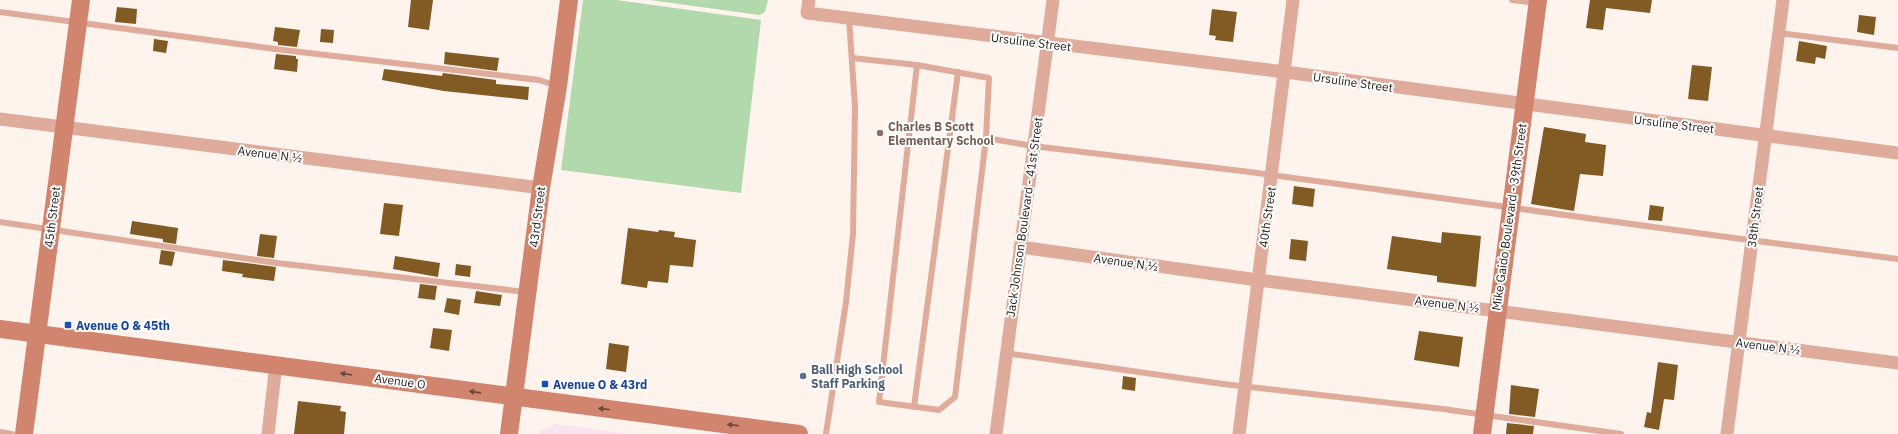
<svg xmlns="http://www.w3.org/2000/svg" width="1898" height="434" font-family="'IBM Plex Sans',sans-serif">
	<style>
		.education { fill: #fbe4f1 }
		.green { fill: #b2d9ac }
		.building { fill: #815b23 }
		.lines { fill: none; stroke-linecap: round; stroke-linejoin: round }
		.lane { stroke: #dfab9b; stroke-width: 6 }
		.street { stroke: #dfab9b; stroke-width: 13 }
		.secondary { stroke: #d1846e; stroke-width: 18 }
		.oneway { fill: #6c493e }
		.education-dot { fill: #8d6e63; stroke: #fff; stroke-width: 1.5 }
		.transit-dot { fill: #1a4fb4; stroke: #fff; stroke-width: 1.5 }
		.service-dot { fill: #5c6f8a; stroke: #fff; stroke-width: 1.5 }
		.labels { text-anchor: middle; dominant-baseline: central; stroke-width: 4; stroke-linejoin: round; paint-order: stroke }
		.street-label { font-size: 12px; fill: #28211e; stroke: #fff }
		.education-label { font-size: 12px; font-weight: bold; fill: #785e54; stroke: #fff; text-anchor: start }
		.transit-label { font-size: 12px; font-weight: bold; fill: #164399; stroke: #fff; text-anchor: start }
		.service-label { font-size: 12px; font-weight: bold; fill: #4e5e75; stroke: #fff; text-anchor: start }
	</style>
	<rect width="100%" height="100%" fill="#fff3ee"/>
	<path class="education" d="M555 424 631 434H538L540 431Z"/>
	<g class="green">
		<path d="M583 0H617L761 20 741 193 561 170Z"/>
		<path d="M650 0H768L765 12 759 15Z"/>
	</g>
	<g class="building">
		<path d="M411 0H433L429 30 408 27Z"/>
		<path d="M1590 0H1652L1650 13 1606 8 1603 30 1586 28Z"/>
		<path d="M117 7 137 9 136 24 115 22Z"/>
		<path d="M1212 9 1237 12 1233 42 1215 40 1216 36 1209 35Z"/>
		<path d="M1859 15 1876 17 1874 35 1857 32Z"/>
		<path d="M275 27 300 30 297 47 278 45V42L273 41Z"/>
		<path d="M321 29 334 30 333 43 320 42Z"/>
		<path d="M154 39 168 41 166 53 153 51Z"/>
		<path d="M1799 41 1827 46 1825 59 1816 57 1815 64 1796 61Z"/>
		<path d="M445 52 499 58 497 71 444 64Z"/>
		<path d="M276 54 296 56V59H298L297 72 274 69Z"/>
		<path d="M1692 65 1712 67 1708 101 1688 99Z"/>
		<path d="M384 69 442 76 443 73 496 80V84L529 87 528 100 444 91 382 80Z"/>
		<path d="M1544 127 1586 134 1585 142 1606 145 1603 176 1580 174 1574 211 1531 204Z"/>
		<path d="M1294 186 1315 189 1313 207 1292 204Z"/>
		<path d="M384 203 403 205 399 236 380 234Z"/>
		<path d="M1650 205 1664 207 1662 221 1648 220Z"/>
		<path d="M132 221 178 228 176 244 163 242V239L130 234Z"/>
		<path d="M628 228 658 232 659 230 675 232 674 237 696 240 693 267 670 265 668 283 648 281 647 288 621 284Z"/>
		<path d="M1442 232 1481 236 1476 287 1437 282V276L1387 269 1392 236 1441 243Z"/>
		<path d="M260 234 277 236 274 258 257 256Z"/>
		<path d="M1291 239 1308 241 1306 261 1289 259Z"/>
		<path d="M161 250 175 252 172 266 159 264Z"/>
		<path d="M395 256 440 263 438 277 393 269Z"/>
		<path d="M223 260 276 267 274 281 242 277 243 274 222 271Z"/>
		<path d="M456 264 471 266 470 277 455 275Z"/>
		<path d="M420 284 437 286 435 300 418 298Z"/>
		<path d="M476 291 502 295 500 306 474 303Z"/>
		<path d="M447 298 461 300 459 315 444 312Z"/>
		<path d="M433 328 452 330 449 351 430 348Z"/>
		<path d="M1419 331 1463 337 1459 367 1414 360Z"/>
		<path d="M609 343 629 346 626 372 606 369Z"/>
		<path d="M1658 362 1678 365 1674 400 1664 399 1659 430 1644 427 1647 412 1651 413Z"/>
		<path d="M1123 376 1136 378 1135 391 1122 389Z"/>
		<path d="M1511 385 1539 389 1535 417 1509 414Z"/>
		<path d="M298 401 341 406 340 411 346 412 344 434H294Z"/>
		<path d="M1507 423 1534 426 1533 434H1506Z"/>
	</g>
	<g class="lines">
		<g class="lane">
			<path d="M1512 0 1536 3"/>
			<path d="M0 12 283 50 539 80 557 86"/>
			<path d="M1779 33 1898 48"/>
			<path d="M852 58 917 65 989 78 986 138 1033 146 1250 172 1734 238 1898 259"/>
			<path d="M917 65 879 402 939 410 955 397 986 138"/>
			<path d="M0 222 277 263 526 292"/>
			<path d="M1005 353 1223 384 1443 409 1621 434"/>
			<path d="M914 407 958 72"/>
			<path d="M0 432 12 434"/>
			<path d="M826 434 846 302 853 234 855 107 849 18"/>
		</g>
		<g class="street">
			<path d="M809 0 807 13 1285 72 1898 153"/>
			<path d="M0 119 541 188"/>
			<path d="M1020 247 1258 280 1898 363"/>
			<path d="M268 434 276 364"/>
			<path d="M996 434 1053 0"/>
			<path d="M1239 434 1293 0"/>
			<path d="M1727 434 1783 0"/>
		</g>
		<g class="secondary">
			<path d="M0 329 799 434"/>
			<path d="M24 434 81 0"/>
			<path d="M509 434 541 188 558 86 569 0"/>
			<path d="M1482 434 1538 0"/>
		</g>
	</g>
	<defs><path id="oneway-solid" d="M-6-.8H1V-3.2L6.5 0L1 3.2V.8H-6Z"/></defs>
	<g class="oneway">
		<use href="#oneway-solid" transform="translate(346 374) rotate(-172)"/>
		<use href="#oneway-solid" transform="translate(475 392) rotate(-172)"/>
		<use href="#oneway-solid" transform="translate(604 409) rotate(-173)"/>
		<use href="#oneway-solid" transform="translate(733 425) rotate(-173)"/>
	</g>
	<circle class="education-dot" cx="880" cy="133" r="4"/>
	<g class="transit-dot">
		<rect x="64" y="321" width="8" height="8" rx="2"/>
		<rect x="541" y="380" width="8" height="8" rx="2"/>
	</g>
	<circle class="service-dot" cx="803" cy="376" r="4"/>
	<g class="labels">
		<g class="street-label">
			<text transform="translate(1031 42) rotate(7)">Ursuline Street</text>
			<text transform="translate(1353 82) rotate(8)">Ursuline Street</text>
			<text transform="translate(1674 124) rotate(7)">Ursuline Street</text>
			<text transform="translate(270 154) rotate(7)">Avenue N ½</text>
			<text transform="translate(52 217) rotate(-83)">45th Street</text>
			<text transform="translate(537 217) rotate(-83)">43rd Street</text>
			<text transform="translate(1024 217) rotate(-82)">Jack Johnson Boulevard - 41st Street</text>
			<text transform="translate(1267 217) rotate(-82)">40th Street</text>
			<text transform="translate(1509 217) rotate(-82)">Mike Gaido Boulevard - 39th Street</text>
			<text transform="translate(1755 217) rotate(-83)">38th Street</text>
			<text transform="translate(1126 262) rotate(8)">Avenue N ½</text>
			<text transform="translate(1447 304) rotate(7)">Avenue N ½</text>
			<text transform="translate(1768 346) rotate(7)">Avenue N ½</text>
			<text transform="translate(400 381) rotate(8)">Avenue O</text>
		</g>
		<g class="education-label">
			<text x="888" y="126">Charles B Scott<tspan x="888" dy="14">Elementary School</tspan></text>
		</g>
		<g class="transit-label">
			<text x="76" y="325">Avenue O &amp; 45th</text>
			<text x="553" y="384">Avenue O &amp; 43rd</text>
		</g>
		<g class="service-label">
			<text x="811" y="369">Ball High School<tspan x="811" dy="14">Staff Parking</tspan></text>
		</g>
	</g>
</svg>
